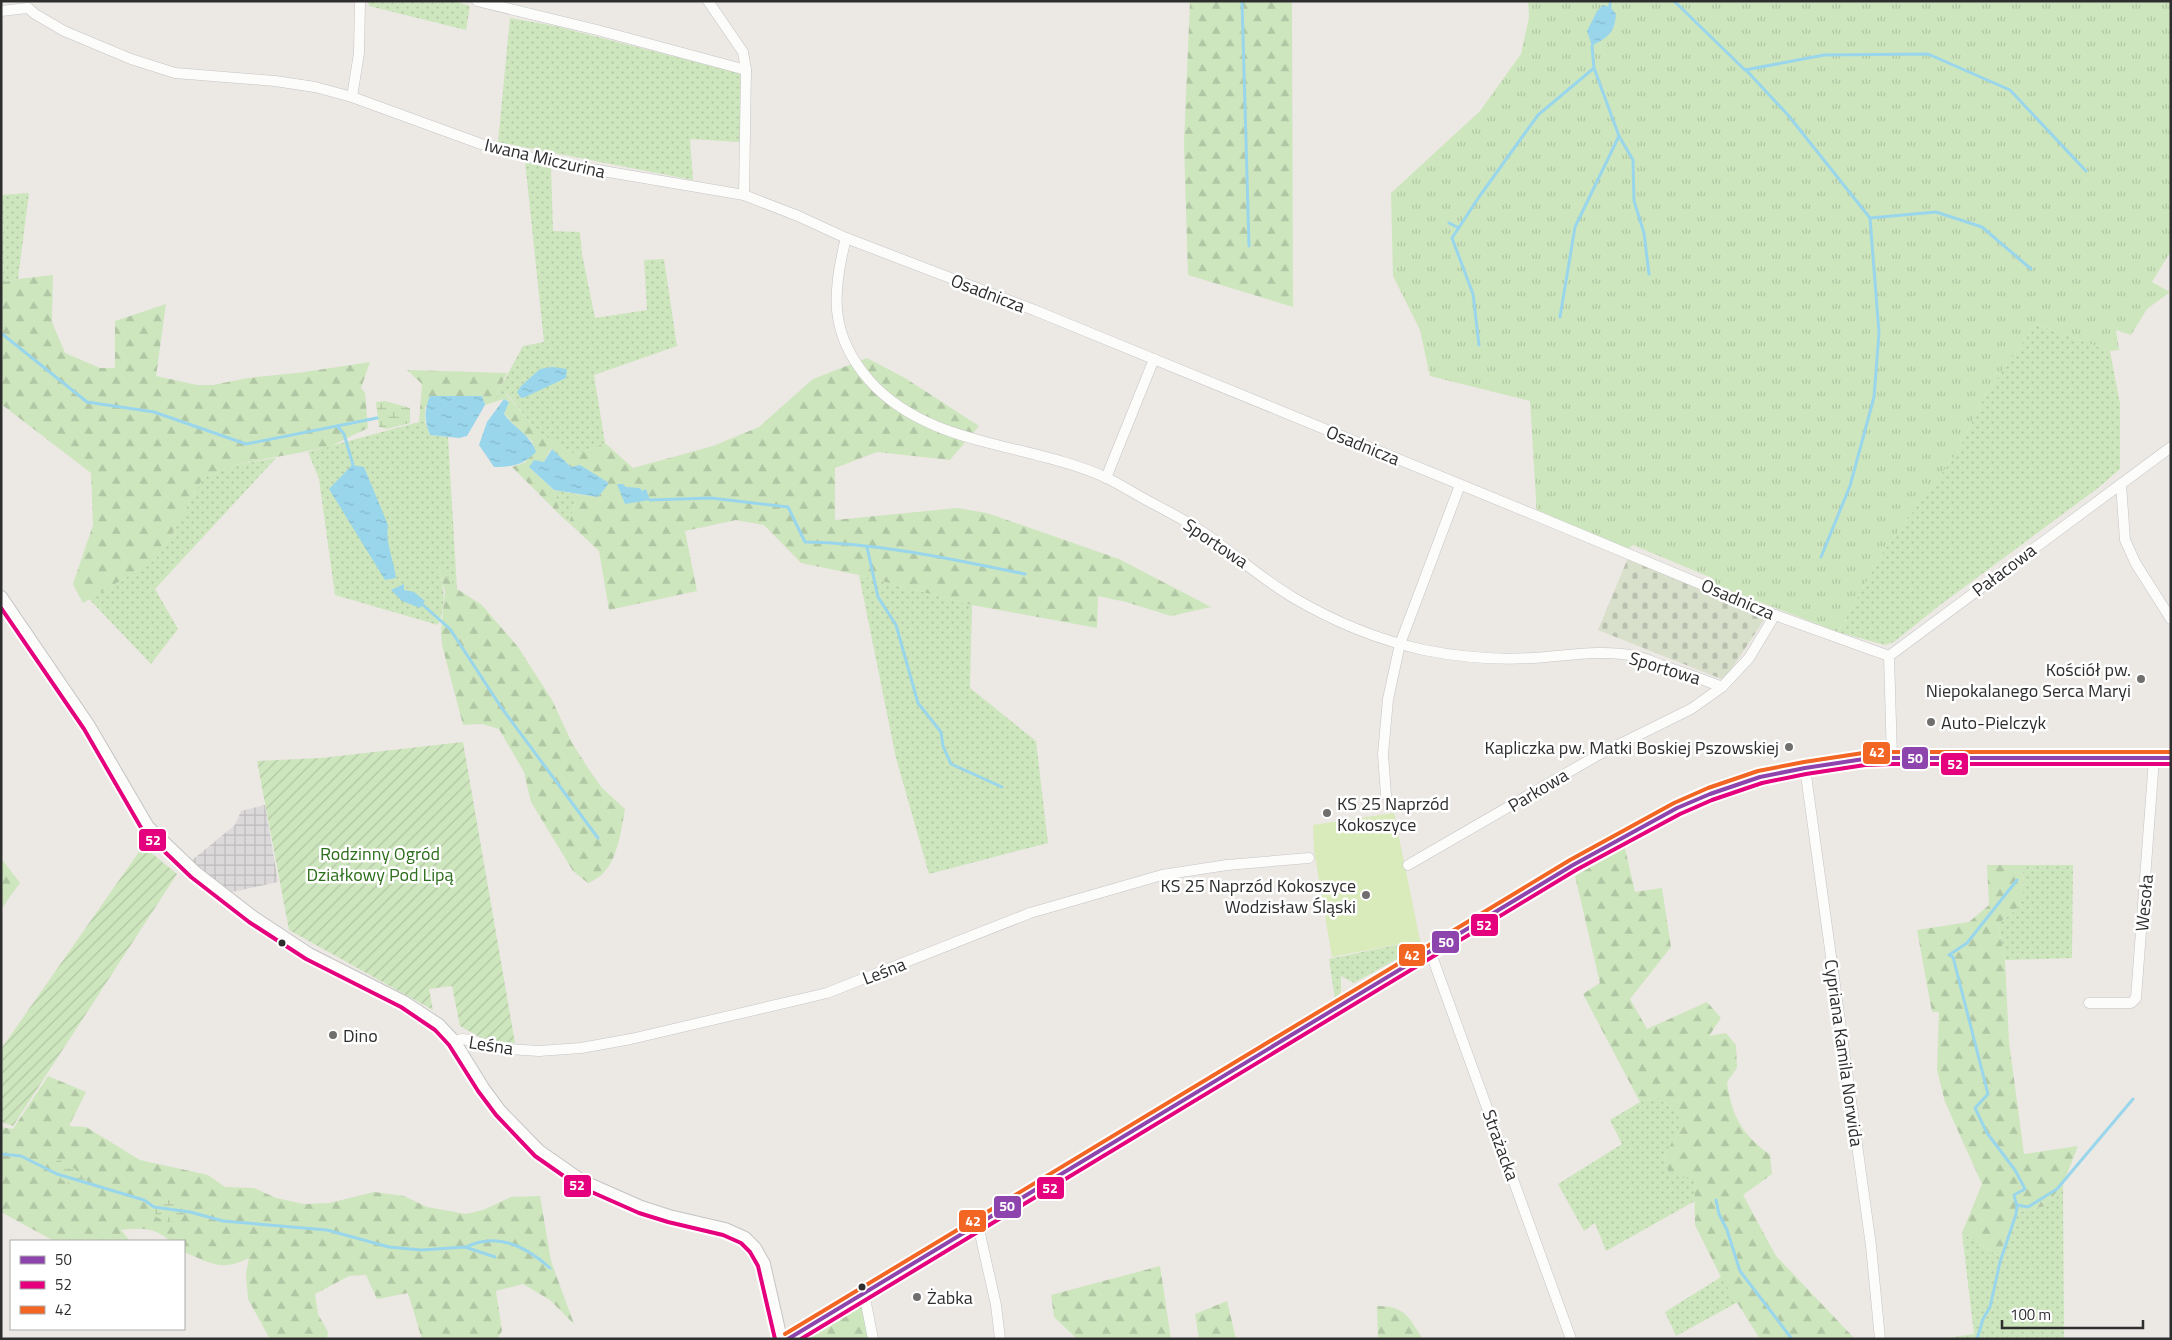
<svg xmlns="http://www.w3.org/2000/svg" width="2172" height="1340" font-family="'Titillium Web',sans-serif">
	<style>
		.industrial { fill: url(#industrial-grid) }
		.grass { fill: url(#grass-dots) }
		.forest { fill: url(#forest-firs) }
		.wetland { fill: url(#wetland-marsh) }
		.cemetery { fill: url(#cemetery-stones) }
		.park { fill: url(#park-tufts) }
		.garden { fill: url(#garden-furrows) }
		.pitch { fill: #d9eabb }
		.water { fill: url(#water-ripples) }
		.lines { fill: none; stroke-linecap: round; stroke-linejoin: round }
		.stream { stroke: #99d6ec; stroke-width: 3 }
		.minor-casing { stroke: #c5c4c5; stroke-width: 11 }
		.tertiary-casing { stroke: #c5c4c5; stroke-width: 14 }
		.secondary-casing { stroke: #c5c4c5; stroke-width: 15 }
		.minor { stroke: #fcfcfb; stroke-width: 10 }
		.tertiary { stroke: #fcfcfb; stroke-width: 12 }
		.secondary { stroke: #fcfcfb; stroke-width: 14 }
		.bus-1-casing { stroke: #fff; stroke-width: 8 }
		.bus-2-casing { stroke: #fff; stroke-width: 8 }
		.bus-3-casing { stroke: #fff; stroke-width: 8 }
		.bus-1 { stroke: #8e44ad; stroke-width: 4 }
		.bus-2 { stroke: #e5007d; stroke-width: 4 }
		.bus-3 { stroke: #f26522; stroke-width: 4 }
		.poi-dot { fill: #706f6e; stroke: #fff; stroke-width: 2 }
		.bus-dot { fill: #2e2e2e; stroke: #fff; stroke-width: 2 }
		.labels { text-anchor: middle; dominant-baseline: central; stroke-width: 5; stroke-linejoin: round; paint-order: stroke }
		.street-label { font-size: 18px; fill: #2e2e2e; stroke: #fff }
		.poi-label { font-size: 18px; fill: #2e2e2e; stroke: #fff; text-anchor: start }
		.park-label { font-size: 18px; fill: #2c6e1b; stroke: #fff }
		.line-badge { stroke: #fff; stroke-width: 2 }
		.badge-label { font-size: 14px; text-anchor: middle; font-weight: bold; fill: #fff }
	</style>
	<defs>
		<pattern id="industrial-grid" width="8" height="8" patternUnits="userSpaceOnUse" patternTransform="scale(1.25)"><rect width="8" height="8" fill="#dcd9db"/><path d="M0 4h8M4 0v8" fill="none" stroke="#bdbbbc"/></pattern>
		<pattern id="grass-dots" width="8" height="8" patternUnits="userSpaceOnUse" patternTransform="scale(1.25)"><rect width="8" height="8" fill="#cee6be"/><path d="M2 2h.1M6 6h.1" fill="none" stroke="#b1c6a4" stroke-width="1.8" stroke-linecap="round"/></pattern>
		<pattern id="forest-firs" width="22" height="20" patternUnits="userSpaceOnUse" patternTransform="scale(1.25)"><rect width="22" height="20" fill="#cee6be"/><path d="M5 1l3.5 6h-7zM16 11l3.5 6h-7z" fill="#b1c6a4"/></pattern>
		<pattern id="wetland-marsh" width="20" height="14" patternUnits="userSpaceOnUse" patternTransform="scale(1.25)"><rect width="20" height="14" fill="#cee6be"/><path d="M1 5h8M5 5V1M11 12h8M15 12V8" fill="none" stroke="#b1c6a4"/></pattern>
		<pattern id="cemetery-stones" width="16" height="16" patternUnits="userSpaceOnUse" patternTransform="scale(1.25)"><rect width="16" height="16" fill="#d8e0cc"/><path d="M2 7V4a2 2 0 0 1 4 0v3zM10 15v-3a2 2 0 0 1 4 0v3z" fill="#bac0b0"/></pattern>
		<pattern id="park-tufts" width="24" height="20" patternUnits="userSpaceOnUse" patternTransform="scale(1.25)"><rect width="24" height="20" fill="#cee6be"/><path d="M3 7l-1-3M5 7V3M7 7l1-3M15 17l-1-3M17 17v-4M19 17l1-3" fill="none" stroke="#b1c6a4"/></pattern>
		<pattern id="garden-furrows" width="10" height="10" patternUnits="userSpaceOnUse" patternTransform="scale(1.25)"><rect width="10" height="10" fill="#cee6be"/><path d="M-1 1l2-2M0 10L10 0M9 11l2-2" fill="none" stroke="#b1c6a4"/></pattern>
		<pattern id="water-ripples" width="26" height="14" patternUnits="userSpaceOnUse" patternTransform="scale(1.25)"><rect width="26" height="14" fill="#99d6ec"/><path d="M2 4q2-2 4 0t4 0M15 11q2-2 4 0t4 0" fill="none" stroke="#84b8cb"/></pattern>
	</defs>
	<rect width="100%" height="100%" fill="#ece8e4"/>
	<path class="industrial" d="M265 805 278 882 228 893 191 861 235 825 241 811Z"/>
	<g class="grass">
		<path d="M368 1H454L470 6 466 30 369 6Z"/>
		<path d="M510 18 555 26 742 74 740 142 690 139 693 180 498 142Z"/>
		<path d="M525 161 551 167 553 231 580 232 582 254 595 318 647 310 644 260 664 259 677 346 594 375 605 443 576 455 539 433 507 394 494 399 523 346 544 342Z"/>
		<path d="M29 193 18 279 4 282 1 277V195Z"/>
		<path d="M2036 324 2110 351 2120 404V469L2098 488 1940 605 1894 642 1885 645 1838 632 1884 550 1957 453 1986 394Z"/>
		<path d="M419 422H425L430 435 448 437 457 589 438 566C444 586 447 605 438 625L335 595 319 479 308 452Z"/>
		<path d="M276 458 155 589 178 629 151 664 89 599 155 560 170 537 203 478 235 465Z"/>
		<path d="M554 490 578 494 569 523 561 516Z"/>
		<path d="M859 575 972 605 970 688 1036 741 1048 843 929 874 896 758Z"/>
		<path d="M2023 865H2073L2072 958 2005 960 1998 923C2027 906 2023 895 2023 865Z"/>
		<path d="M1420 940 1422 945 1354 983 1341 976V992L1335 999 1329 959Z"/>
		<path d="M1658 1098 1677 1113 1683 1126 1664 1155 1668 1171 1694 1176 1695 1201 1606 1251 1595 1223 1584 1231 1558 1184 1622 1144 1610 1120 1640 1102Z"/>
		<path d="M2063 1184 2064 1339H1941L1974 1334 1962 1233 1999 1256 2015 1213 2045 1206Z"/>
		<path d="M1721 1277 1738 1302 1676 1336 1665 1312Z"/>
	</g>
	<g class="forest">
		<path d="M1190 1H1292L1293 307 1188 275 1184 143Z"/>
		<path d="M53 275 52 322 65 353 100 368H115V321L166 304 156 376 197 385H213L248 378 305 372 370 362 361 388 365 393 368 428 329 447 235 465 203 478 170 537 155 560 83 603 73 584 93 525 91 473 1 404V277L5 282 18 279Z"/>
		<path d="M867 358 905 378 979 426 950 460 877 452 835 468V520L957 508 987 513 1119 559 1211 607 1171 616 1126 602 1098 596 1097 628 972 605 859 575 801 563 764 525 736 520 685 531 697 591 609 610 599 551 569 523 578 494 598 497 571 467 551 449 544 462 529 467 554 490 561 516 512 467 526 462 533 442 516 427 504 414 509 401 504 399 485 405 482 396 425 407V422H419L422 384 407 370 507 373 495 398 506 394 539 433 576 455 605 443 633 468 713 446 759 427 813 379Z"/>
		<path d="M437 564 457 589 482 605 518 647 552 700 572 743 588 768 602 788 625 809C620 835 617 873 588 883L573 871 531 802 524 772 499 729 482 724 463 725 442 645 441 631 445 591Z"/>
		<path d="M1625 848 1635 892 1662 888 1671 947 1630 999 1647 1029 1707 1002 1721 1018 1709 1036 1726 1033 1736 1045 1737 1068 1727 1082C1732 1117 1742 1134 1770 1155L1772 1174 1743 1195 1776 1256 1855 1339H1760L1721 1277 1695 1225 1694 1177 1681 1178 1668 1171 1664 1155 1683 1126 1677 1113 1658 1098 1640 1102 1583 994 1600 983 1575 876Z"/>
		<path d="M1 858 20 883 1 909Z"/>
		<path d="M1987 865H2023C2023 897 2028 904 1998 923L2005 960 2009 1042 2024 1154 2078 1146 2063 1184 2045 1206 2015 1213 1999 1256 1962 1233 1982 1184 1945 1102 1937 1070 1939 1012H1932L1917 930 1969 922 1989 905Z"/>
		<path d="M48 1076 86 1092 69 1126 86 1127 140 1160 208 1175 225 1187 254 1188 276 1198 304 1204 329 1203 374 1192 404 1196 427 1207 466 1214 483 1210 511 1197 540 1196 551 1261 574 1324 550 1300 523 1284 496 1291 502 1331 497 1339H422L408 1293 377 1299 366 1275 349 1276 315 1294 318 1314 328 1332 327 1339H270L248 1299 246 1274 249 1258C221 1272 211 1263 184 1252V1241H170C154 1227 141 1228 121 1230L130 1241H54L1 1212V1127L13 1129Z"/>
		<path d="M1160 1266 1171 1339H1077L1054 1317 1051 1295Z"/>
		<path d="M1227 1301 1236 1339H1199L1195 1314Z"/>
		<path d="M862 1306 869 1339H804Z"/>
		<path d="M1377 1306C1406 1306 1408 1317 1423 1339H1378Z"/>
	</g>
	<g class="wetland">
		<path d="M385 401 410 408V423L387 429 379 427 376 402Z"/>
		<path d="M61 1159 63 1167 71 1169 73 1167 88 1182 87 1186 69 1184 59 1178 61 1172 56 1161Z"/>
		<path d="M159 1199 185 1202 186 1212 180 1222H167L156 1217 154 1205Z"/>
	</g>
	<path class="cemetery" d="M1628 558 1764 614 1766 617 1724 680 1598 630Z"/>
	<path class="park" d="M1528 1H2171V251L2152 282 2170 292 2147 309 2131 335 2116 330 2119 350 2110 351 2036 324 1986 394 1957 453 1884 550 1838 632 1713 584 1712 578 1633 545 1628 549 1537 516 1530 401 1430 376 1420 330 1393 276 1391 193 1480 111 1521 54 1529 17Z"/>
	<g class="garden">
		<path d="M463 742 515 1043 483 1039 460 1026 452 986 429 989 433 1010 289 930 257 761 321 758Z"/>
		<path d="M143 846 177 874 13 1126 1 1122V1049Z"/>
	</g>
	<path class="pitch" d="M1394 813 1420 940 1332 957 1314 850 1313 825Z"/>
	<g class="water">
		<path d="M1603 5 1610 7 1616 14C1614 34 1609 36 1592 46L1587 31 1597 11Z"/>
		<path d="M552 367 567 369 566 378 523 398 520 397 517 392 521 386 540 369Z"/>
		<path d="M430 396H482L485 405 467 436 459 438 430 435C424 420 424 410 430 396Z"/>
		<path d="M504 399 509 402 504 414C514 428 531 435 536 452 523 465 513 467 494 467L479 445 487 422Z"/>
		<path d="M552 449 571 467 580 465 609 483 598 497 554 490 529 467 534 460 544 462Z"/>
		<path d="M352 465 364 467 388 525C385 541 394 561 396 578L385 580 329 489Z"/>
		<path d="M617 484H623L626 487 640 488 642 491 646 489 650 500 625 504Z"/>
		<path d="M404 584V590L414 592 425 601 420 608 402 601 391 590Z"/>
	</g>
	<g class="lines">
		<g class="stream">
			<path d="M1242 1 1249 246"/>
			<path d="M1610 1V7"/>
			<path d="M1674 1 1745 70 1824 55 1928 54 2010 90 2086 171"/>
			<path d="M1746 70 1788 115 1870 218 1936 212 1982 227 2031 269"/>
			<path d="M1619 136 1633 160 1634 201 1644 233 1649 274"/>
			<path d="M1449 223 1459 228"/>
			<path d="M1560 317 1575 227 1619 136 1594 68"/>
			<path d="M1 333 87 402 154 412 246 444 377 418"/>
			<path d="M1479 345 1473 294 1452 238 1479 197 1538 115 1594 68 1592 46"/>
			<path d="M337 426 344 434 353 465"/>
			<path d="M650 500 711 498 788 507 805 542C879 543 952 559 1025 574"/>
			<path d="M867 547 878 597 896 625 918 703 941 732 943 746 951 764 1002 787"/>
			<path d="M1821 557 1850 486 1874 397 1879 333 1870 218"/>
			<path d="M423 605 450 629 501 707 598 838"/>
			<path d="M1 1154 21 1156 57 1174 144 1200 154 1207 190 1212 223 1221 327 1230 389 1247 421 1250 465 1247 495 1257"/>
			<path d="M1716 1200 1719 1214 1727 1230 1740 1271 1792 1339"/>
			<path d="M2017 1205 2028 1207 2057 1189 2133 1099"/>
			<path d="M466 1247C497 1232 526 1246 550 1268"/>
			<path d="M1977 1339 1983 1319 1990 1307 2000 1262 2016 1214 2017 1207 2014 1195 2025 1189 2015 1170 1987 1133 1975 1108 1988 1094 1953 957 1949 955 1967 943 2017 880"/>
		</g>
		<defs>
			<g id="minor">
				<path d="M477 1 597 30 746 70"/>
				<path d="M708 1 743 52 746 70 744 195"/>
				<path d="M28 8 35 14 64 31 131 59 175 73 275 81 315 87 352 97 481 144 544 161 744 195 798 216 846 238 1034 310 1537 516 1775 615 1889 656"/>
				<path d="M1 11 28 8"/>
				<path d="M352 97 359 53 360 1"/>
				<path d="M846 238C832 293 829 334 869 380 929 448 1029 442 1107 478 1123 486 1138 496 1154 504 1170 513 1187 521 1201 531 1233 552 1261 579 1294 598 1333 621 1379 640 1424 650 1459 657 1497 660 1532 658 1566 656 1602 649 1635 656 1644 658 1653 662 1661 665 1681 672 1702 679 1722 687"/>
				<path d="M1106 478 1154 359"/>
				<path d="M2121 484 2125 540 2136 564 2171 619"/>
				<path d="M1889 656 2171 447"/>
				<path d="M1889 656 1892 758"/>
				<path d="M1805 768 1871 1246 1880 1339"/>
				<path d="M1386 795 1383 754 1388 699 1400 644 1460 485"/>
				<path d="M1408 865 1598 755 1691 709 1722 687 1749 658 1775 615"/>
				<path d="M1430 951 1571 1339"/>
				<path d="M2089 1003H2131L2136 998 2154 759"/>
				<path d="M454 1041 463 1039 507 1049 539 1051 581 1048 631 1039 827 993 1030 913 1162 875 1227 865 1309 858"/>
				<path d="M978 1225 996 1305 1000 1339"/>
				<path d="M864 1293 873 1339"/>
			</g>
			<path id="tertiary" d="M1 597 89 726 148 827 195 872 253 917 309 954 404 1002 439 1025 454 1041 483 1088 500 1111 539 1151 582 1181 641 1207 669 1216 725 1229 745 1238 755 1248 764 1264 781 1339"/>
			<path id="secondary" d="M788 1339 1573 865 1677 808 1710 794 1760 777 1805 768 1864 759 1892 758H2171"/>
		</defs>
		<use href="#minor" class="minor-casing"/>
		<use href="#tertiary" class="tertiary-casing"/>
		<use href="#secondary" class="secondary-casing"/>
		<use href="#minor" class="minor"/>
		<use href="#tertiary" class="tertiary"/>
		<use href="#secondary" class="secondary"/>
		<defs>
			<path id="bus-1" d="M788 1339 1573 865 1677 808 1710 794 1760 777 1805 768 1864 759 1892 758H2171"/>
			<g id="bus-2">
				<path d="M1 608 84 729 143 831 191 877 249 922 306 959 401 1007 435 1030 449 1045 478 1091 496 1115 535 1156 578 1186 639 1213 668 1222 723 1235 741 1243 750 1252 758 1266 775 1339"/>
				<path d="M801 1339 1576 870 1680 814 1712 800 1762 783 1806 774 1865 765 1892 764H2171"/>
			</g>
			<path id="bus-3" d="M785 1334 1570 860 1674 803 1708 788 1758 771 1804 762 1863 753 1892 752H2171"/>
		</defs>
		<use href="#bus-1" class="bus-1-casing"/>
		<use href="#bus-2" class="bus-2-casing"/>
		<use href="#bus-3" class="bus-3-casing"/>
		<use href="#bus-1" class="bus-1"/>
		<use href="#bus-2" class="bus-2"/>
		<use href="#bus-3" class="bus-3"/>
	</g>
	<g class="poi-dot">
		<circle cx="2141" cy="679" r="5"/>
		<circle cx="1931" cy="722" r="5"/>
		<circle cx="1789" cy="747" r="5"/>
		<circle cx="1327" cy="813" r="5"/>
		<circle cx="1366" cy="895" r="5"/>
		<circle cx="333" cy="1035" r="5"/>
		<circle cx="917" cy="1297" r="5"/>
	</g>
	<g class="bus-dot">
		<circle cx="282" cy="943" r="4.5"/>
		<circle cx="862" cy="1287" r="4.5"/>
	</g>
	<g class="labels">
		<g class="street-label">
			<text transform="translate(545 158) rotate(13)">Iwana Miczurina</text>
			<text transform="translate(988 293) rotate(21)">Osadnicza</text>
			<text transform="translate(1363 445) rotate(22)">Osadnicza</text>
			<text transform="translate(1216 543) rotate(34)">Sportowa</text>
			<text transform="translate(2004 570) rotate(-37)">Pałacowa</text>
			<text transform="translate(1738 599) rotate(23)">Osadnicza</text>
			<text transform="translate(1665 668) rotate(17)">Sportowa</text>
			<text transform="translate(1538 790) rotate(-31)">Parkowa</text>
			<text transform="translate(2144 903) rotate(-85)">Wesoła</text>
			<text transform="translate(884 971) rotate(-21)">Leśna</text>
			<text transform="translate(491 1045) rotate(9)">Leśna</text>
			<text transform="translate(1844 1053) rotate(82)">Cypriana Kamila Norwida</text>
			<text transform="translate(1501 1145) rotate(70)">Strażacka</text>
		</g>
		<g class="poi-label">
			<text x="2131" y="669" text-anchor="end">Kościół pw.<tspan x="2131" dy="21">Niepokalanego Serca Maryi</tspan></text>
			<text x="1941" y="722">Auto-Pielczyk</text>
			<text x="1779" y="747" text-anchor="end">Kapliczka pw. Matki Boskiej Pszowskiej</text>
			<text x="1337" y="803">KS 25 Naprzód<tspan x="1337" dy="21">Kokoszyce</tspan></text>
			<text x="1356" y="885" text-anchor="end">KS 25 Naprzód Kokoszyce<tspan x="1356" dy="21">Wodzisław Śląski</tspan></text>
			<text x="343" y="1035">Dino</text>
			<text x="927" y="1297">Żabka</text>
		</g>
		<g class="park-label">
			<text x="380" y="853">Rodzinny Ogród<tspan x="380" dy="21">Działkowy Pod Lipą</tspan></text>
		</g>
	</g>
	<g class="line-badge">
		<rect x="1862" y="741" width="29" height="24" rx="5" fill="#f26522"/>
		<rect x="1901" y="746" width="28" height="24" rx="5" fill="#8e44ad"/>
		<rect x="1940" y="752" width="29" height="24" rx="5" fill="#e5007d"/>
		<rect x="138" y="828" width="29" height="24" rx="5" fill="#e5007d"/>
		<rect x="1470" y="913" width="29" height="24" rx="5" fill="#e5007d"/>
		<rect x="1431" y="930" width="29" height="24" rx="5" fill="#8e44ad"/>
		<rect x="1398" y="943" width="28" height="24" rx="5" fill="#f26522"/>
		<rect x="563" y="1174" width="29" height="24" rx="5" fill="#e5007d"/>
		<rect x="1036" y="1176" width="29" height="24" rx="5" fill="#e5007d"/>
		<rect x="993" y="1195" width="29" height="24" rx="5" fill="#8e44ad"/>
		<rect x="958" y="1209" width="29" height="24" rx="5" fill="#f26522"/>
	</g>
	<g class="badge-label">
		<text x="1877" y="757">42</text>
		<text x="1915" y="763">50</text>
		<text x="1955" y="769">52</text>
		<text x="153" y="845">52</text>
		<text x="1484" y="930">52</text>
		<text x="1446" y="947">50</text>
		<text x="1412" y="960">42</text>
		<text x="577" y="1190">52</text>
		<text x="1050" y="1193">52</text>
		<text x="1007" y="1211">50</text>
		<text x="973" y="1226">42</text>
	</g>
	<rect width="2172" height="1340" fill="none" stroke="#2e2e2e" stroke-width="5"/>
	<rect x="10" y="1240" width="175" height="90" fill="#ffffff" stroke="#ababab"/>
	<rect x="20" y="1256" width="25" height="8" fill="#8e44ad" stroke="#ababab"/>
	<text x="55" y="1265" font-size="15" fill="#2e2e2e">50</text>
	<rect x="20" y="1281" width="25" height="8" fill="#e5007d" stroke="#ababab"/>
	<text x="55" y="1290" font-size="15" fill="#2e2e2e">52</text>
	<rect x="20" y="1306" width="25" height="8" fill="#f26522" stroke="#ababab"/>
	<text x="55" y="1315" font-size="15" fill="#2e2e2e">42</text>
	<path d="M2002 1320v8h141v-8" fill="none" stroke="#2e2e2e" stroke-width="2.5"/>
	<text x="2010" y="1320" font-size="15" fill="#2e2e2e" stroke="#ffffff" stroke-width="4" paint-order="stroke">100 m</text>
</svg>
